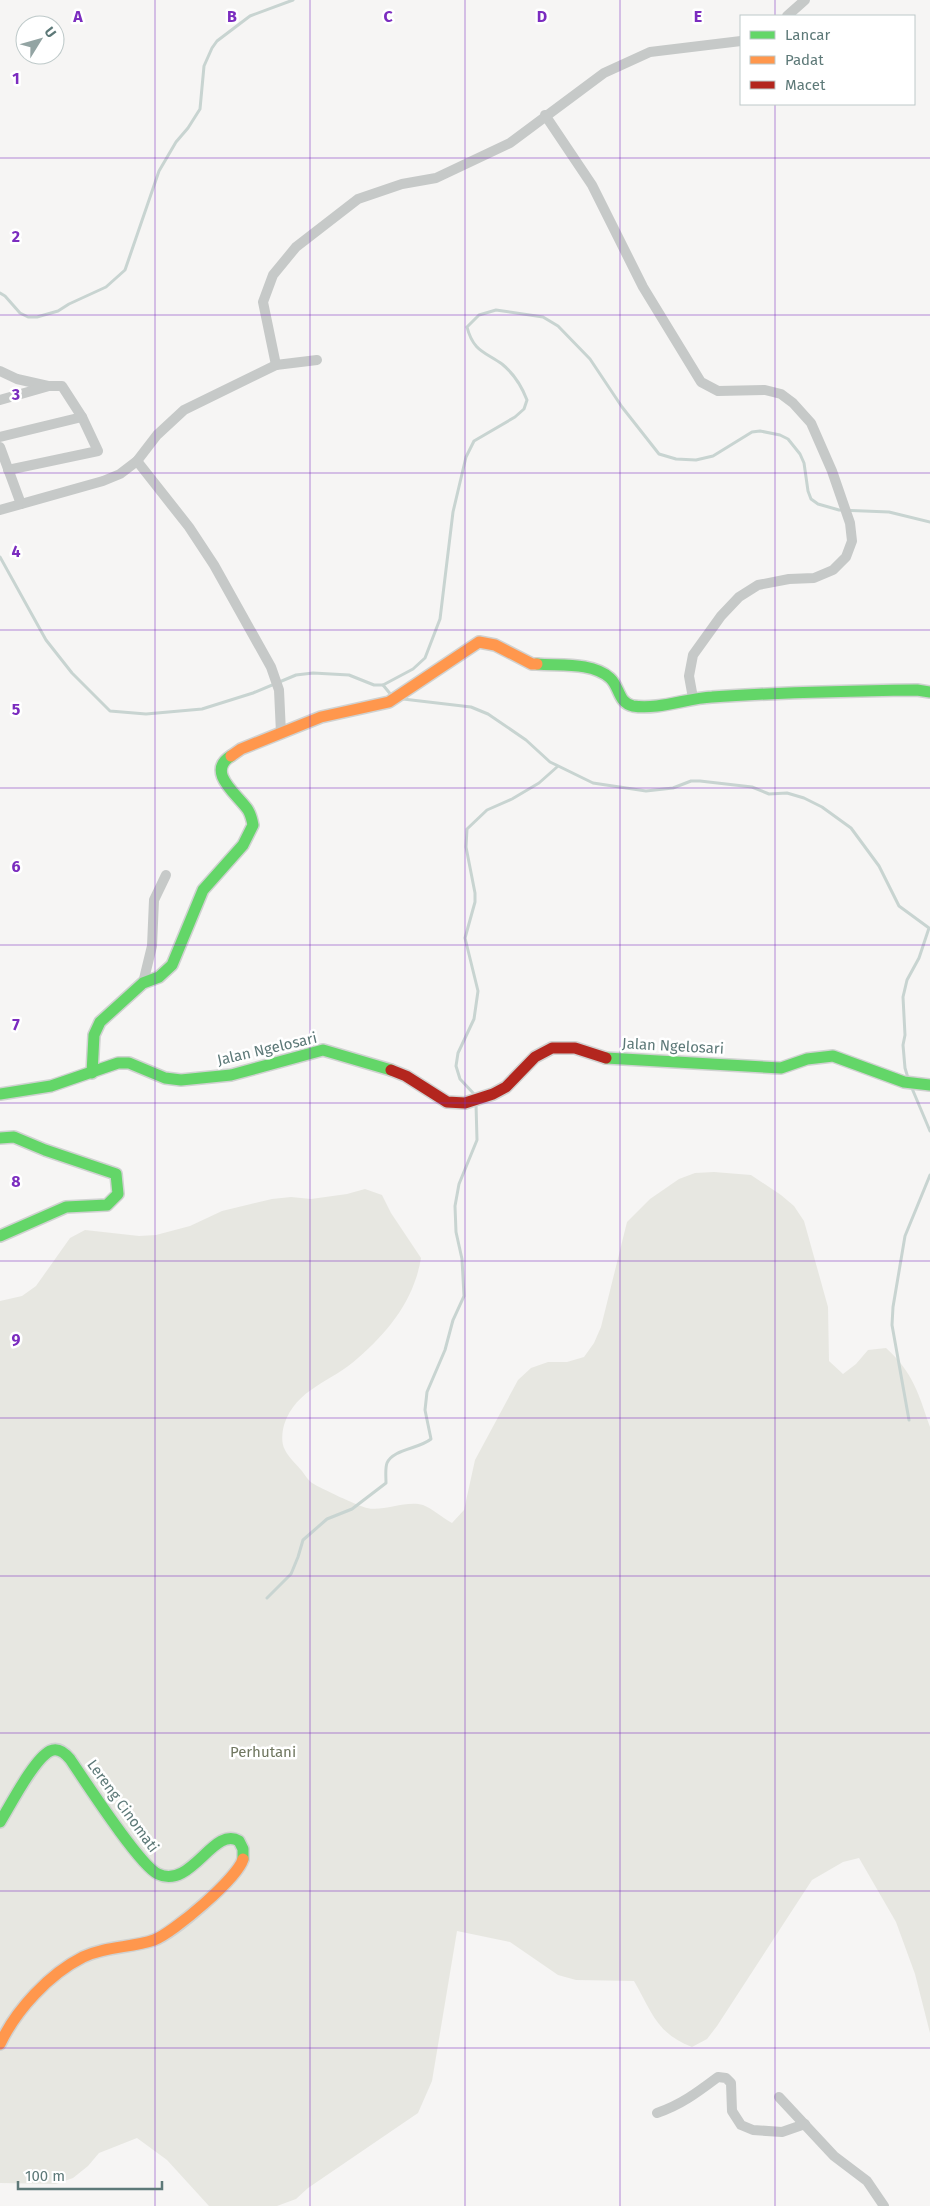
<svg xmlns="http://www.w3.org/2000/svg" width="930" height="2206" font-family="'Fira Sans',sans-serif">
	<style>
		.green { fill: #e7e7e1 }
		.lines { fill: none; stroke-linecap: round; stroke-linejoin: round }
		.stream { stroke: #c8d4d1; stroke-width: 3 }
		.fast-casing { stroke: #d0d2d1; stroke-width: 14 }
		.slow-casing { stroke: #d0d2d1; stroke-width: 14 }
		.jam-casing { stroke: #d0d2d1; stroke-width: 14 }
		.street { stroke: #c6c9c8; stroke-width: 10 }
		.fast { stroke: #63d668; stroke-width: 11 }
		.slow { stroke: #ff974d; stroke-width: 11 }
		.jam { stroke: #b3261e; stroke-width: 11 }
		.grid { fill: none; stroke: #7b2cbf; stroke-width: 1; stroke-opacity: 0.55 }
		.labels { text-anchor: middle; dominant-baseline: central; stroke-width: 5; stroke-linejoin: round; paint-order: stroke }
		.street-label { font-size: 15px; fill: #5d7978; stroke: #fff }
		.park-label { font-size: 15px; fill: #707760; stroke: #fff }
		.grid-label { font-size: 16px; text-anchor: middle; font-weight: bold; fill: #7b2cbf; stroke: #fff; stroke-width: 5; stroke-linejoin: round; paint-order: stroke }
	</style>
	<rect width="100%" height="100%" fill="#f6f5f4"/>
	<path class="green" d="M714 1172 751 1175 781 1195 794 1206 804 1221 828 1307 829 1361 843 1374 856 1364 868 1350 886 1348C913 1372 919 1395 930 1427V2033L915 1974 896 1922 859 1858 843 1862 812 1880 717 2026 707 2039 692 2047C656 2033 652 2012 634 1981L576 1980 558 1975 510 1942 457 1931 432 2081 418 2113 308 2188 296 2199 277 2206H209L167 2160 137 2138 99 2153 88 2166 73 2178 56 2184 0 2183V1301L22 1296 36 1286 70 1238 85 1230 139 1236 156 1235 190 1226 222 1211 272 1199 291 1197 311 1199 347 1194 365 1189 382 1195 391 1213 421 1258C414 1300 389 1331 358 1358 332 1382 296 1388 284 1425 282 1433 281 1443 285 1450 289 1458 297 1465 302 1471 305 1475 308 1480 312 1483 320 1488 358 1506 367 1508 383 1512 406 1500 423 1505 433 1509 443 1518 452 1523L464 1510 475 1460 518 1380 531 1368 548 1362H567L584 1357 594 1343 601 1327 627 1222 650 1199 679 1179 695 1173Z"/>
	<g class="lines">
		<g class="stream">
			<path d="M0 293 5 296 20 313 28 317H37L58 311 69 304 106 287 125 270 159 171 176 142 188 128 200 109 204 66 212 48 217 41 250 16 293 0"/>
			<path d="M0 557 46 640 72 673 110 711 146 714 202 709 253 693 296 675 313 673 349 675 374 685H383L392 696"/>
			<path d="M383 685 413 669 425 658 440 619 453 512 466 457 474 441 515 417 524 409 527 400C522 387 513 373 502 364 485 352 473 351 467 327L479 315 496 310 543 317 558 326 590 359 622 407 659 454 676 459 696 460 713 456 752 432 760 431 780 435 788 439 800 454 804 463 808 491 811 499 818 504 839 510 889 512 930 522"/>
			<path d="M403 699 471 707 488 714 526 740 550 762 593 783 646 791 673 788 691 781H700L752 787 769 794 787 793 804 798 822 807 851 828 879 866 899 906 929 928 919 958 907 980 903 997 905 1035 903 1045 905 1068 908 1078"/>
			<path d="M911 1086 930 1131"/>
			<path d="M475 1095 460 1079 456 1066 458 1053 474 1019 478 991 465 938 475 902V893L466 847 467 829 487 810 512 799 539 783 557 767"/>
			<path d="M909 1420 892 1325 893 1307 905 1236 930 1175"/>
			<path d="M267 1598 291 1574 298 1557 303 1540 327 1519 352 1509 386 1483C386 1477 385 1468 387 1463 393 1449 419 1449 431 1439L425 1410 427 1392 445 1350 453 1320 464 1296 462 1259 456 1232 455 1206 459 1184 477 1140 476 1104"/>
		</g>
		<defs>
			<g id="fast">
				<path d="M537 664C560 666 592 662 610 678 620 687 618 703 633 706 659 710 687 698 712 697 780 692 849 691 917 690L930 692"/>
				<path d="M606 1058 781 1068 807 1059 833 1056 904 1082 930 1085"/>
				<path d="M92 1073 94 1035 100 1022 143 983 159 977 172 965 203 890 243 845 253 825C252 820 251 815 248 810 238 795 205 772 231 756"/>
				<path d="M0 1094 51 1086 118 1063H129L165 1078 181 1080 231 1075 323 1050 391 1070"/>
				<path d="M0 1138 14 1137 45 1150 116 1174 118 1194 107 1205 66 1207 0 1236"/>
				<path d="M0 1822C10 1806 34 1759 50 1751 58 1747 65 1753 70 1759 85 1781 139 1865 158 1874 191 1890 214 1825 239 1841L243 1849V1859"/>
			</g>
			<g id="slow">
				<path d="M231 756 241 749 321 717 389 702 479 642 495 645 532 664H537"/>
				<path d="M0 2044C16 2010 49 1974 83 1957 106 1946 131 1948 154 1940 173 1933 238 1878 243 1859"/>
			</g>
			<path id="jam" d="M391 1070 406 1076 447 1102 465 1103 493 1094 506 1087 535 1057 552 1048H575L606 1058"/>
		</defs>
		<use href="#fast" class="fast-casing"/>
		<use href="#slow" class="slow-casing"/>
		<use href="#jam" class="jam-casing"/>
		<g class="street">
			<path d="M787 16 805 0"/>
			<path d="M545 115 592 185 643 287 701 382 718 391 765 390 781 394 793 403 811 423 832 471 850 523 852 541 846 557 833 570 814 578 789 579 758 585 739 597 721 616 693 655 689 676 693 698"/>
			<path d="M276 365 263 302 273 275 296 247 358 199 402 184 436 178 510 143 604 73 650 52 741 41"/>
			<path d="M0 371 17 379 48 386"/>
			<path d="M0 400 49 386H62L82 417 98 451 8 470"/>
			<path d="M0 437 82 417"/>
			<path d="M0 447 21 504"/>
			<path d="M137 461 189 527 214 565 271 667 279 690 281 733"/>
			<path d="M0 510 103 481 120 474 137 461 157 435 184 410 276 365 317 360"/>
			<path d="M143 983 152 946 154 900 166 875"/>
			<path d="M779 2097 834 2156 867 2181 884 2206"/>
			<path d="M657 2113C681 2105 698 2092 718 2077L726 2078 731 2083 732 2111 741 2125 753 2130 782 2132 805 2124"/>
		</g>
		<use href="#fast" class="fast"/>
		<use href="#slow" class="slow"/>
		<use href="#jam" class="jam"/>
	</g>
	<path class="grid" d="M155 0V2206M310 0V2206M465 0V2206M620 0V2206M775 0V16M775 104V2206M0 158H930M0 315H930M0 473H930M0 630H930M0 788H930M0 945H930M0 1103H930M0 1261H930M0 1418H930M0 1576H930M0 1733H930M0 1891H930M0 2048H930"/>
	<g class="labels">
		<g class="street-label">
			<text transform="translate(673 1046) rotate(3)">Jalan Ngelosari</text>
			<text transform="translate(267 1049) rotate(-13)">Jalan Ngelosari</text>
			<text transform="translate(123 1806) rotate(54)">Lereng Cinomati</text>
		</g>
		<g class="park-label">
			<text x="263" y="1752">Perhutani</text>
		</g>
	</g>
	<g class="grid-label">
		<text x="78" y="22">A</text>
		<text x="232" y="22">B</text>
		<text x="388" y="22">C</text>
		<text x="542" y="22">D</text>
		<text x="698" y="22">E</text>
		<text x="16" y="84">1</text>
		<text x="16" y="242">2</text>
		<text x="16" y="400">3</text>
		<text x="16" y="557">4</text>
		<text x="16" y="715">5</text>
		<text x="16" y="872">6</text>
		<text x="16" y="1030">7</text>
		<text x="16" y="1187">8</text>
		<text x="16" y="1345">9</text>
	</g>
	<rect x="740" y="15" width="175" height="90" fill="#ffffff" stroke="#bec9c9"/>
	<rect x="750" y="31" width="25" height="8" fill="#63d668" stroke="#bec9c9"/>
	<text x="785" y="40" font-size="15" fill="#5d7978">Lancar</text>
	<rect x="750" y="56" width="25" height="8" fill="#ff974d" stroke="#bec9c9"/>
	<text x="785" y="65" font-size="15" fill="#5d7978">Padat</text>
	<rect x="750" y="81" width="25" height="8" fill="#b3261e" stroke="#bec9c9"/>
	<text x="785" y="90" font-size="15" fill="#5d7978">Macet</text>
	<g transform="translate(40 40) rotate(53)"><circle r="24" fill="#ffffff" stroke="#bec9c9"/>
	<path d="M0-4L9 19L0 12L-9 19Z" fill="#93a4a3"/>
	<text y="-8" font-size="14" font-weight="bold" text-anchor="middle" fill="#5d7978">U</text>
	</g>
	<path d="M18 2181v8h144v-8" fill="none" stroke="#5d7978" stroke-width="2.5"/>
	<text x="25" y="2181" font-size="15" fill="#5d7978" stroke="#ffffff" stroke-width="4" paint-order="stroke">100 m</text>
</svg>
